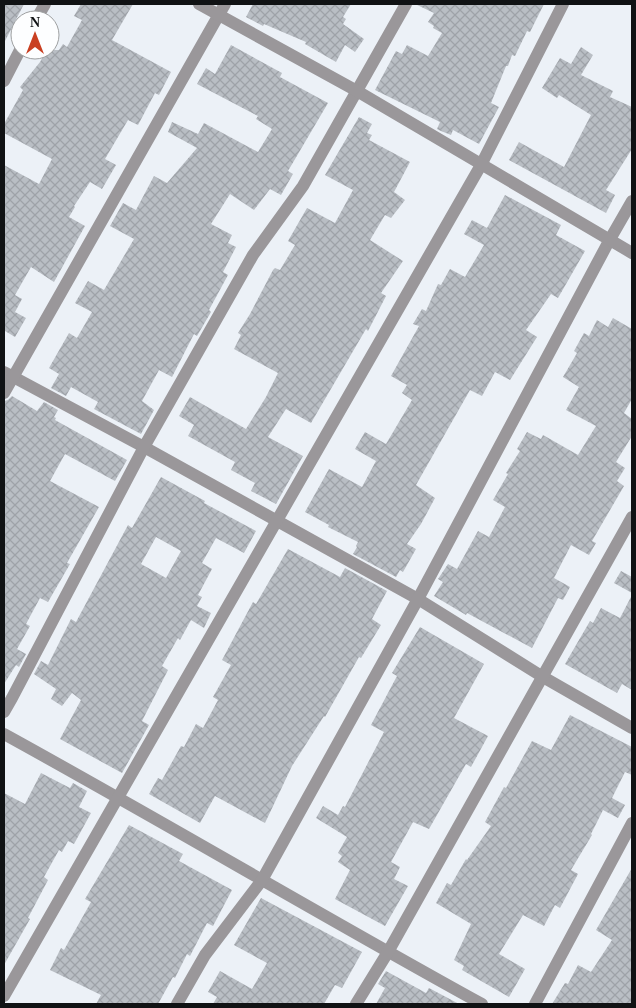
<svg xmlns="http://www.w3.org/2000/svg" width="636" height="1008" font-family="Georgia,serif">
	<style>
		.building { fill: url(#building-cross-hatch); fill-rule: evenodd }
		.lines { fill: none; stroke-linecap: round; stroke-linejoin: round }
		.minor { stroke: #9a979a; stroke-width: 12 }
		.tertiary { stroke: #9a979a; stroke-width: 12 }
	</style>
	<defs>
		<pattern id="building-cross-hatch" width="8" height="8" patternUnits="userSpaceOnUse" patternTransform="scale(1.25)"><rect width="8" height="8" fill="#b9bec4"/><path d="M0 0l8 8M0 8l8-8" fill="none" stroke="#9ea2a8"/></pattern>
	</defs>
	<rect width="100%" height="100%" fill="#ecf1f7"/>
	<g class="building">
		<path d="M4 4H24L4 43Z"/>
		<path d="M81 4H133L112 40 171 72 159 95 155 93 138 125 128 120 105 159 116 165 102 189 90 182 74 206 75 207 69 217 85 226 54 282 31 267 15 295 22 299 15 312 26 318 15 337 5 331 4 334V165L39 184 52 159 4 133V124L23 90 20 87 40 62 47 50H59L63 44 67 47 82 20 74 16Z"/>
		<path d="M253 4H351L343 17 346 19 343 24 364 39 355 52 345 45 336 62 305 44 306 42 264 24 263 26 246 17Z"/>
		<path d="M415 4H544L530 32 527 31 515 56 512 55 508 66H506L491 103 499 107 479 144 453 130 451 135 441 131 437 129 440 122 375 90 396 51 402 54 407 45 428 56 442 33 433 28 434 26 428 22 434 13Z"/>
		<path d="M231 45 282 73 280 77 328 103 288 171 293 174 281 195 270 189 254 210 230 194 211 224 232 235 228 243 236 247 223 272 228 275 209 310 211 312 197 336 194 334 172 377 159 370 142 401 154 410 141 434 94 409 98 402 71 387 66 396 51 388 59 374 49 368 69 333 77 338 92 312 75 303 88 281 104 290 134 239 110 226 123 203 136 210 154 176 167 183 197 148 168 132 172 122 198 134 204 123 258 152 272 129 256 119 258 116 197 84 206 68 215 74Z"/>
		<path d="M581 47 593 55 581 75 613 91 610 97 632 107V149L606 190 615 195 606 213 509 160 519 142 564 167 591 115 559 95 557 98 542 88 560 58 571 64Z"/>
		<path d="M359 117 372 124 367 133 372 135 369 140 410 162 394 192 405 200 391 218 385 215 370 240 403 261 381 293 386 296 368 331 366 329 311 423 286 409 268 437 303 456 276 504 251 491 255 483 231 470 235 462 188 436 194 425 179 416 190 397 246 429 266 397 278 373 234 349 241 335 238 333 250 314 273 270 275 268 280 270 295 245 288 241 307 208 335 223 353 190 325 175Z"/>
		<path d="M505 195 561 225 556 235 585 251 558 298 551 294 526 330 537 337 510 380 495 372 482 396 470 390 416 485 435 498 421 524 407 544 416 549 403 572 400 570 396 577 353 554 357 547 356 546 358 542 328 527 329 525 305 512 329 469 362 487 376 461 355 449 365 432 386 444 412 400 402 393 407 385 391 376 419 326 413 324 422 309 426 311 438 284 441 285 450 269 465 277 484 245 464 234 472 220 487 228Z"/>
		<path d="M613 318 632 329V399L624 413 632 419V436L616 462 625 468 617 481 624 486 592 541 596 543 589 555 571 545 554 578 570 587 563 600 558 598 532 648 467 613 466 615 434 596 443 582 438 579 448 564 457 569 478 531 489 537 505 507 493 500 508 474 506 473 520 451 517 449 527 432 541 439 543 435 578 455 596 426 566 410 579 387 563 377 577 353 574 351 584 333 589 336 597 320 608 327Z"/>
		<path d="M12 396 37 411 44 402 58 410 54 417 56 418 55 420 127 460 115 481 65 454 50 481 99 507 67 563 70 564 48 602 40 598 26 624 30 626 17 649 26 654 19 667 16 665 4 684V401L8 400Z"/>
		<path d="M161 477 205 501 204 503 256 531 244 553 216 538 202 563 212 569 198 595 202 597 197 606 211 613 204 628 191 620 180 640 178 638 162 666 168 670 142 721 149 725 122 773 60 739 81 700 72 693 62 706 51 699 56 689 34 674 41 661 48 665 71 619 76 622 128 525 132 528ZM156 537 181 551 166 578 141 564Z"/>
		<path d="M288 549 340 577 345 568 387 591 372 619 381 625 361 658 359 657 325 717 324 716 292 766 265 823 215 796 200 823 149 794 158 778 162 780 181 746 184 747 196 724 203 728 218 700 213 697 231 665 222 660 253 602 256 604Z"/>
		<path d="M621 571 632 577V593L614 583Z"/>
		<path d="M632 595V690L622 684 617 693 565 664 590 621 593 623 601 608 620 618Z"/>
		<path d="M420 627 484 664 454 718 488 736 471 767 466 764 429 829 413 822 391 862 400 867 394 879 408 886 385 926 335 899 350 870 338 862 342 856 338 853 347 837 316 818 323 806 338 815 343 806 345 807 384 732 371 725 397 676 392 673Z"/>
		<path d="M570 715 632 747V775L625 772 612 798 625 805 618 818 603 810 591 834 592 835 571 870 578 874 560 908 555 905 544 926 523 915 499 954 525 969 509 997 462 970 464 966 454 960 471 924 436 903 447 883 451 885 466 859 467 860 491 826 485 822 504 787 506 788 532 741 551 750Z"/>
		<path d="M41 773 70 788 73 783 87 791 79 807 91 813 74 844 68 841 62 852 59 850 44 877 48 880 28 918 30 919 4 965V793L25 804Z"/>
		<path d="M129 825 183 854 179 861 232 890 213 926 207 923 190 956 187 954 175 978 173 977 158 1004H96L101 995 50 970 61 948 64 950 91 902 85 899Z"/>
		<path d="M632 868V1004H552L565 983 568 984 578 965 591 972 612 940 596 930Z"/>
		<path d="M261 898 362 952 342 988 335 985 324 1004H213L217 997 208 992 220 971 252 989 267 963 234 945Z"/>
		<path d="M386 971 426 993 429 988 459 1004H376L385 988 378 984Z"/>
	</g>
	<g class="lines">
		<g class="minor">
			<path d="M36 20 45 4"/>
			<path d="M4 81 20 50"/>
			<path d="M4 372 144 447 418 599 543 677 632 728"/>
			<path d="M4 393 225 4"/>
			<path d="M4 712 12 698 144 447 253 255 303 186 406 4"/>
			<path d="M4 734C164 822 322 916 482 1004"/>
			<path d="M4 996 481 165 563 4"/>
			<path d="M177 1004 205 955 262 880 418 599 609 241 632 201"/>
			<path d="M356 1004 388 952 632 517"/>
		</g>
		<g class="tertiary">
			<path d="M199 4 357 91 632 253"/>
			<path d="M535 1004 632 823"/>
		</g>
	</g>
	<rect width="636" height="1008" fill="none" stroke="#101214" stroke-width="10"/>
	<g transform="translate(35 35)"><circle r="24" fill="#fdfeff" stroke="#9ea0a1"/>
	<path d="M0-4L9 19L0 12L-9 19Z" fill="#c93f21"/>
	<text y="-8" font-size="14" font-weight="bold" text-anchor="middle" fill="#101214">N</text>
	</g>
</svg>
